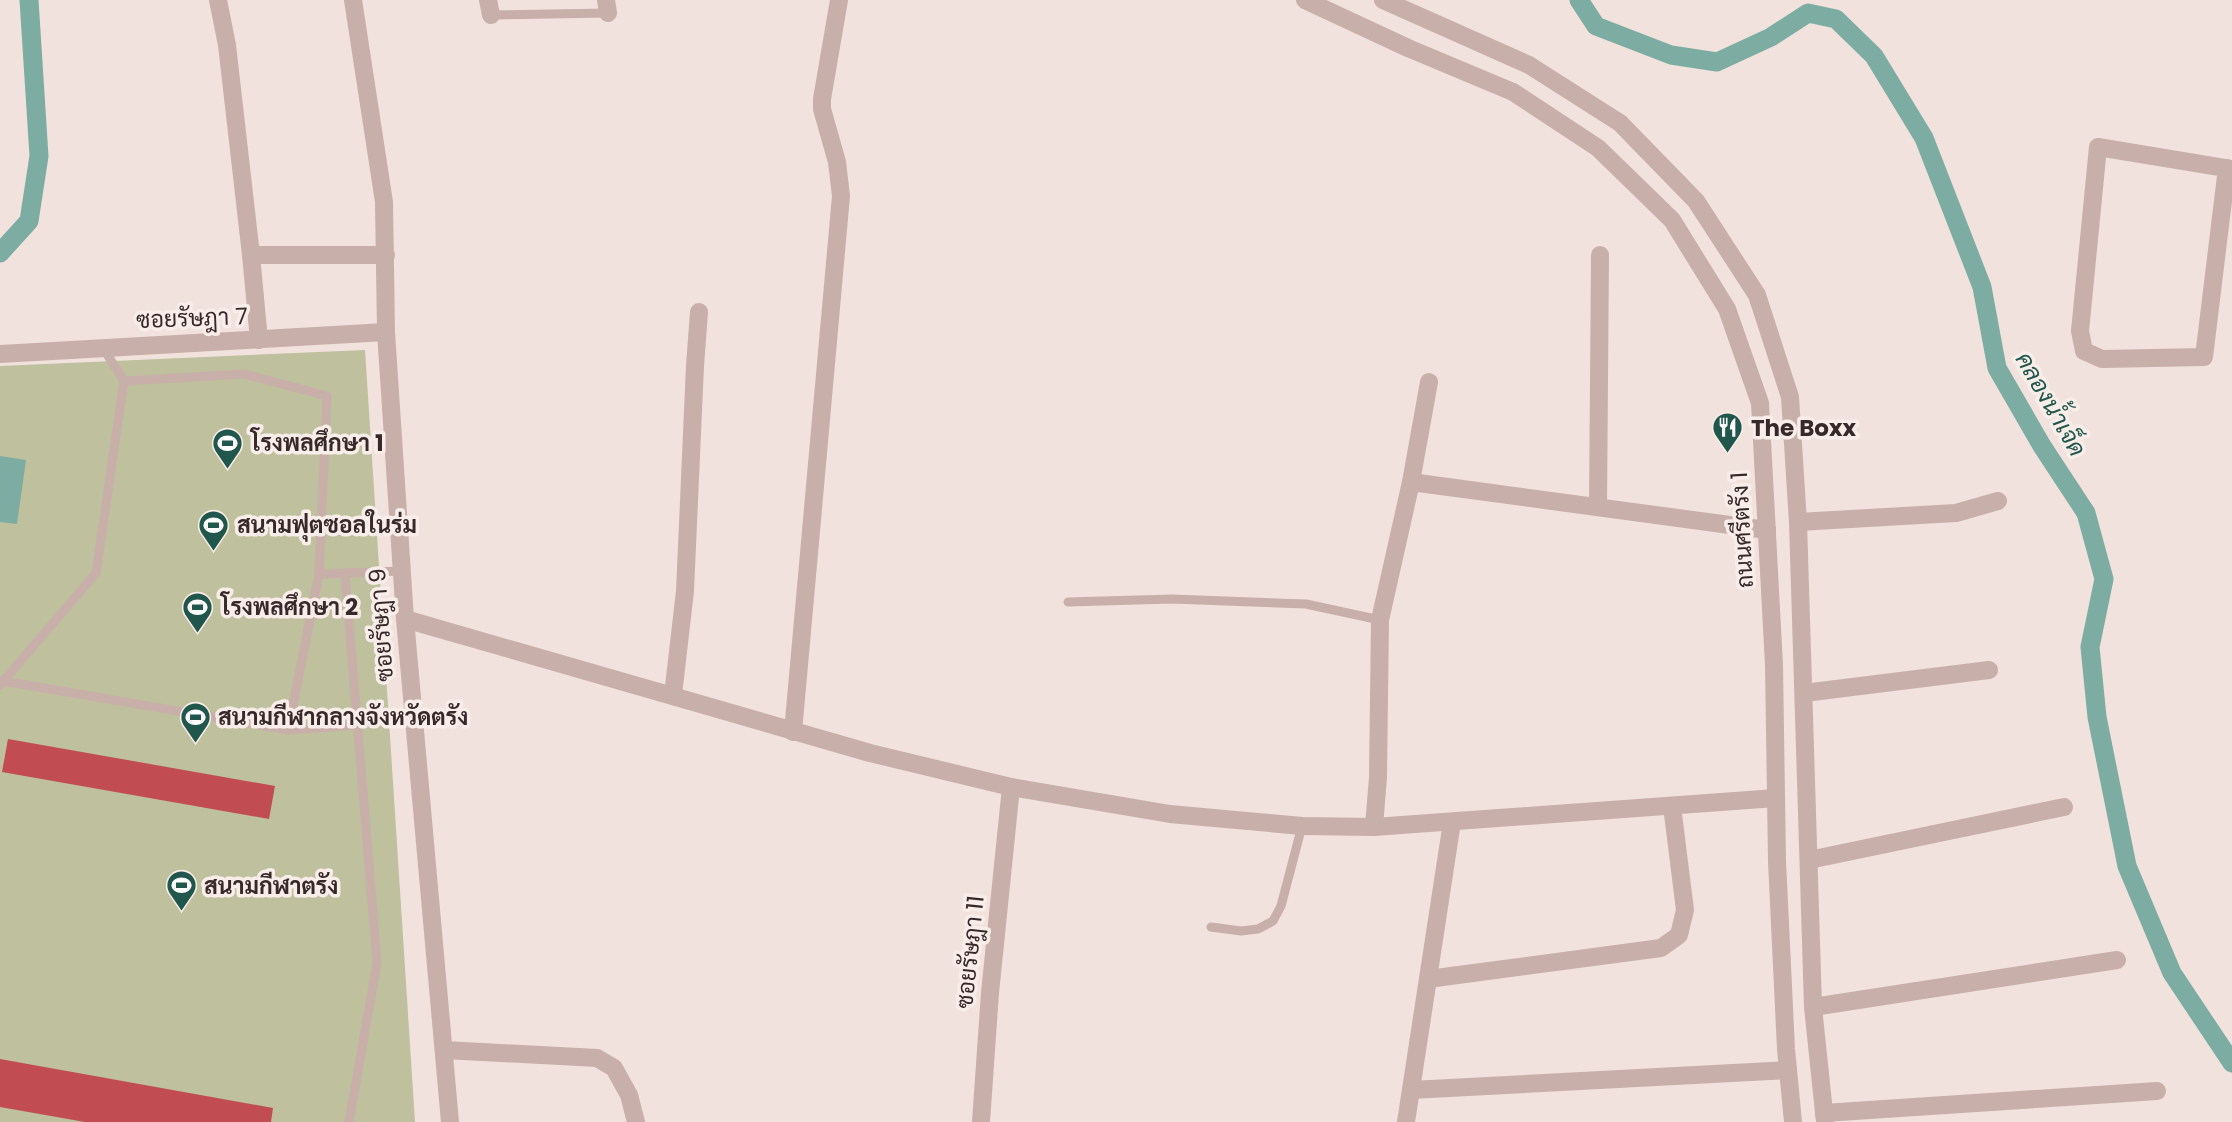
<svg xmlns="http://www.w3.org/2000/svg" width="2232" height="1122" font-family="Poppins,Sarabun,sans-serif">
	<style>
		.green { fill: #bec09e }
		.water { fill: #7dada2 }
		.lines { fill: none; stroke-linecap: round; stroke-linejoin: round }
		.canal { stroke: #7dada2; stroke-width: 19 }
		.building { fill: #c14c51 }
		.service { stroke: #c9afa9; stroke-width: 9 }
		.minor { stroke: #c9afa9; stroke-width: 18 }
		.tertiary { stroke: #c9afa9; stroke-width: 18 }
		.labels { text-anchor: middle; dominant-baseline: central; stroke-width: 7; stroke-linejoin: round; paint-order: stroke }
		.street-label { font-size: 23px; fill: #372929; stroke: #f9ede9 }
		.poi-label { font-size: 23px; font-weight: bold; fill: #372929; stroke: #f9ede9; text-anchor: start }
		.water-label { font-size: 24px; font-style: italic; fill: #20564b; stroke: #f9ede9 }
	</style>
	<rect width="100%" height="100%" fill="#f1e2dd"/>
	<path class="green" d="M365 350 415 1122H0V366Z"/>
	<path class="water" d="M0 456 26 460 17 524 0 522Z"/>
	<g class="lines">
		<g class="canal">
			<path d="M1579 0 1596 26 1671 55 1717 62 1771 37 1808 13 1836 19 1874 56 1924 138 1982 287 1997 368 2042 446 2086 513 2104 579 2090 647 2097 717 2127 866 2172 973 2232 1063"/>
			<path d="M0 253 29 221 39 156 29 0"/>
		</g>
	</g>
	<g class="building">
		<path d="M8 739 275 786 269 819 2 772Z"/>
		<path d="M0 1059 273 1108 271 1122H85L0 1107Z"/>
	</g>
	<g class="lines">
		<g class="service">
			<path d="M491 15 608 13"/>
			<path d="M124 381 244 374 327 396 319 574 288 730"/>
			<path d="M345 573 377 963 349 1122"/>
			<path d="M319 574 402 571"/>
			<path d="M1068 602 1172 599 1306 604 1380 620"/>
			<path d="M3 681 288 730 358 725"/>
			<path d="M0 685 96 573 124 381 103 348"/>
			<path d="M1211 927 1241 931 1258 929 1273 921 1281 906 1302 826"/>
		</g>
		<g class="minor">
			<path d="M218 0 227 45 251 255H386"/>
			<path d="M353 0 384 202 386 332 405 619 450 1122"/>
			<path d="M488 0 491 15"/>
			<path d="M606 0 608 13"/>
			<path d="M2227 168 2204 357 2102 359 2084 351 2080 331 2098 147 2232 169"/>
			<path d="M251 255 259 340"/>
			<path d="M0 354 386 332"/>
			<path d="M1411 482 1767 530"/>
			<path d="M1598 507 1600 255"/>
			<path d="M1798 522 1956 513 1998 501"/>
			<path d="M405 619 870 753 1011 787 1170 814 1302 826 1374 827 1776 798"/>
			<path d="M1804 693 1989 670"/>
			<path d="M673 695 685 591 695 366 699 312"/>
			<path d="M793 732 841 196 837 162 822 109V99L839 0"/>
			<path d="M1374 827 1378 777 1380 620 1411 482 1429 382"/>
			<path d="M1809 860 2064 807"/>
			<path d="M1428 979 1661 948 1679 935 1685 910 1672 806"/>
			<path d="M1813 1007 2117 960"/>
			<path d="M444 1050 597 1058 614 1068 629 1095 636 1122"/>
			<path d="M1411 1090 1788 1070"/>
			<path d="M1824 1113 2157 1091"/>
			<path d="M981 1122 990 993 1011 787"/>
			<path d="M1406 1122 1452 822"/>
		</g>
		<g class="tertiary">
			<path d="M1305 0 1408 48 1513 92 1598 148 1672 220 1727 309 1760 403 1774 665 1777 861 1786 1049 1793 1122"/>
			<path d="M1383 0 1529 65 1620 123 1696 201 1757 295 1790 397 1798 522 1813 1007 1825 1122"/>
		</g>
	</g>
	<defs>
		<symbol id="restaurant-pin" viewBox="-11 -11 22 30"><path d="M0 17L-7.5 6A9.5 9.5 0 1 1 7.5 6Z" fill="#20564b" stroke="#f9ede9"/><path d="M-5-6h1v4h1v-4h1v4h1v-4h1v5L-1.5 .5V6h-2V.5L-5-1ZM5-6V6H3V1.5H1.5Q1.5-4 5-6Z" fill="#fff"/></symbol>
		<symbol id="stadium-pin" viewBox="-11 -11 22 30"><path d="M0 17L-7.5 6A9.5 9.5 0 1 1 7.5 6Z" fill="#20564b" stroke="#f9ede9"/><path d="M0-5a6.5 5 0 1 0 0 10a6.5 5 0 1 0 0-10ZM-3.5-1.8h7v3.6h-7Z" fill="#fff"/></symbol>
	</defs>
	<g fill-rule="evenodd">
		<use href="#restaurant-pin" x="1710" y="410" width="35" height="47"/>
		<use href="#stadium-pin" x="210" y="426" width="35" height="47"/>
		<use href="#stadium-pin" x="196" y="508" width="35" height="47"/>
		<use href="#stadium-pin" x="180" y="590" width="35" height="47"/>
		<use href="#stadium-pin" x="178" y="700" width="35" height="47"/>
		<use href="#stadium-pin" x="164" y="868" width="35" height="47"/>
	</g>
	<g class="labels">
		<g class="street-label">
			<text transform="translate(192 318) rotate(-2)">ซอยรัษฎา 7</text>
			<text transform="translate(1742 530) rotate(-93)">ถนนศรีตรัง 1</text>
			<text transform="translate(381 625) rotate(-94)">ซอยรัษฎา 9</text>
			<text transform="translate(970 952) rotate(-84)">ซอยรัษฎา 11</text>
		</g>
		<g class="poi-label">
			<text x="1751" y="428">The Boxx</text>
			<text x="251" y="443">โรงพลศึกษา 1</text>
			<text x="237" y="525">สนามฟุตซอลในร่ม</text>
			<text x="221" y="607">โรงพลศึกษา 2</text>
			<text x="218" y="717">สนามกีฬากลางจังหวัดตรัง</text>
			<text x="204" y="886">สนามกีฬาตรัง</text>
		</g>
		<g class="water-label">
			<text transform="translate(2051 404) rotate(60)">คลองน้ำเจ็ด</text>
		</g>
	</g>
</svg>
